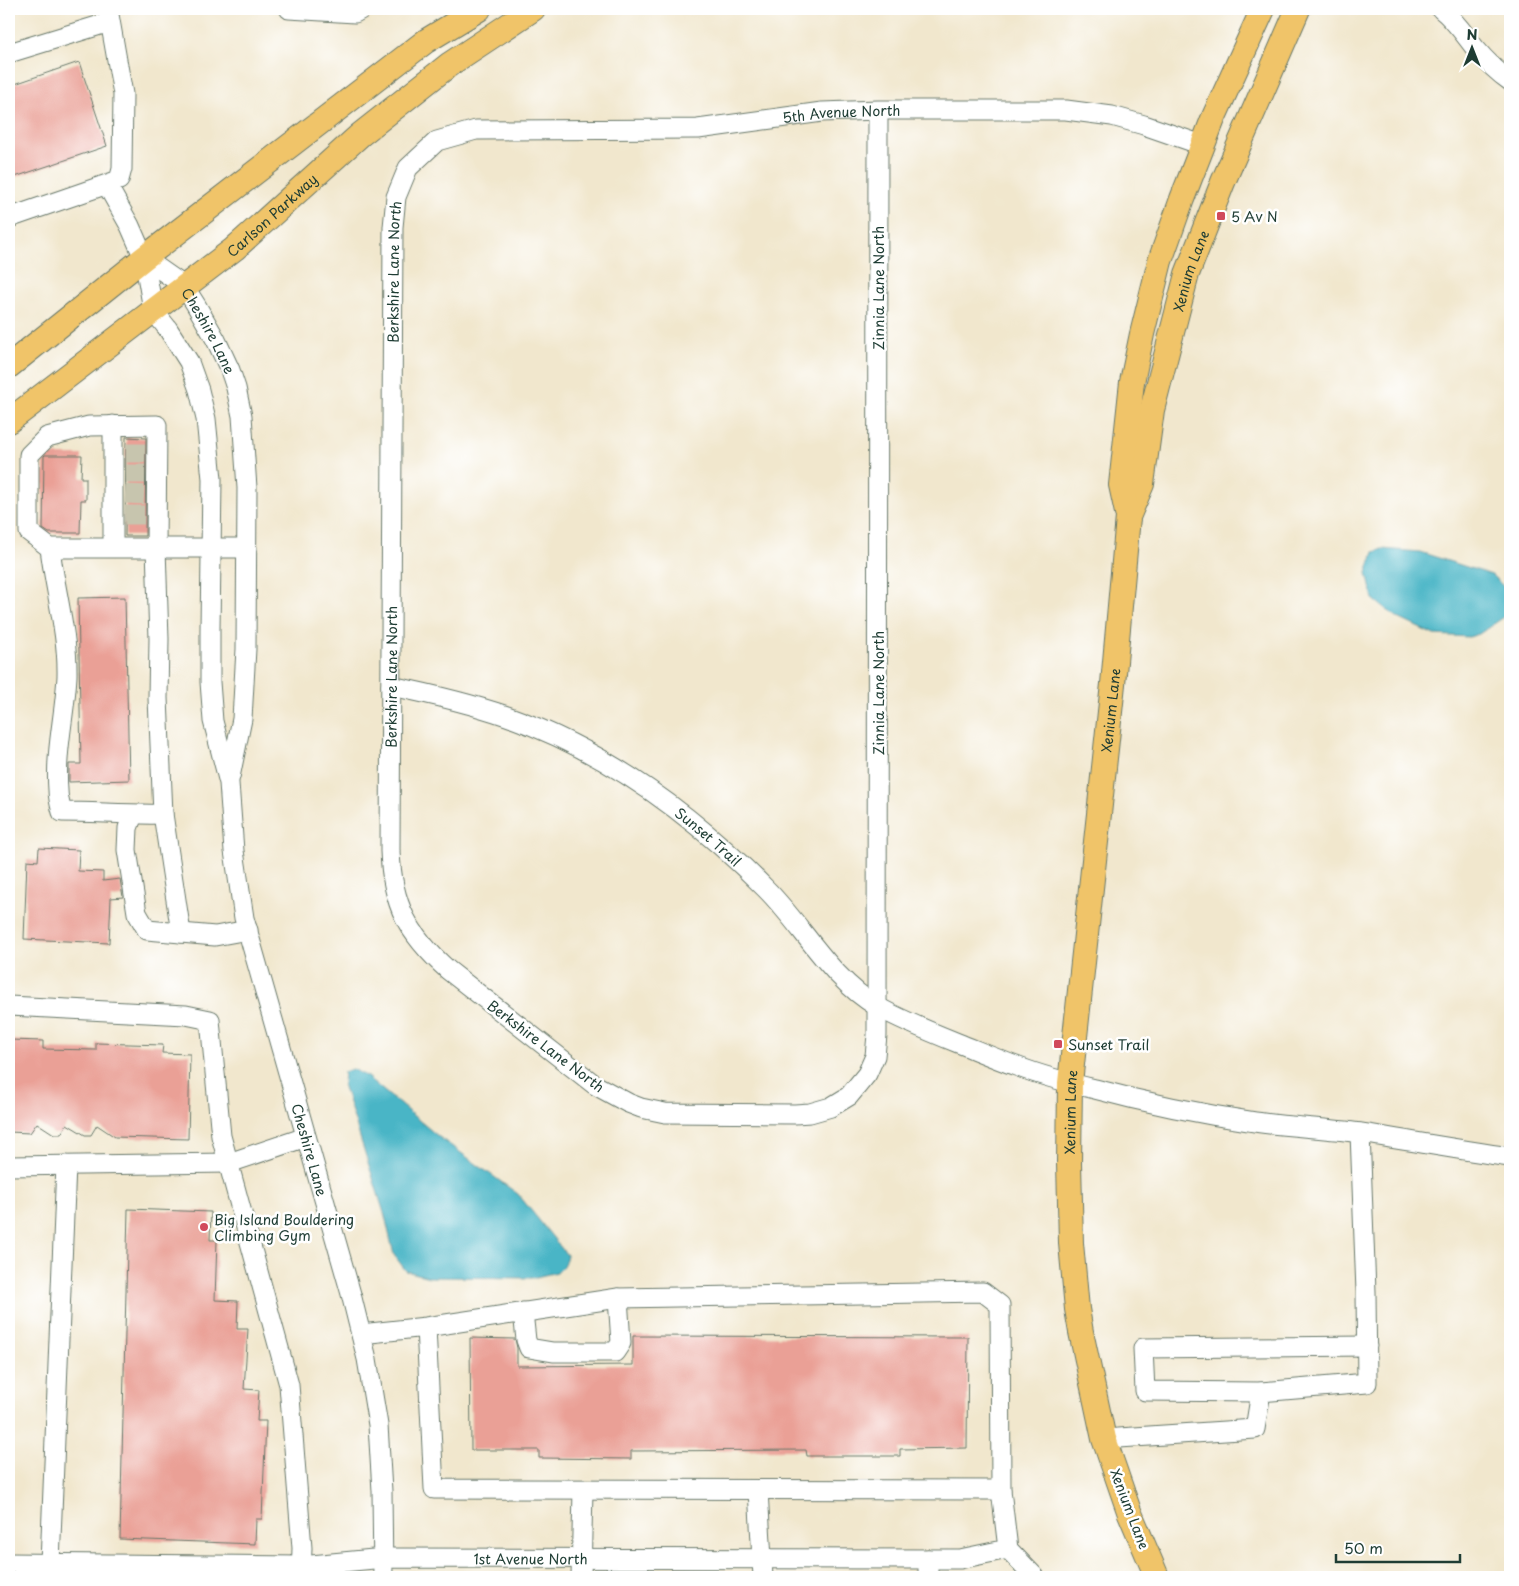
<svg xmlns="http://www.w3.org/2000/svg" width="1519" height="1586" font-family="'Playpen Sans',sans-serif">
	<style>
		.water { fill: #49b5c6; stroke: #34797d }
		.building { fill: #eaa096 }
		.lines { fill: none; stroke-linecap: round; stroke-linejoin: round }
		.minor-tunnel { stroke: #c7c5ae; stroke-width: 19; stroke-dasharray: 19 9; stroke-linecap: butt }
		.minor-casing { stroke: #68786a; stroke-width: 21 }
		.major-casing { stroke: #68786a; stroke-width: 26 }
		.minor { stroke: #fff; stroke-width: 19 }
		.major { stroke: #f0c469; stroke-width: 24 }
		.poi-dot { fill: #d1495b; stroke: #fff; stroke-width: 2 }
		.labels { text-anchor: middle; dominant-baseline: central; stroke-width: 5; stroke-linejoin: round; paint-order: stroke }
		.street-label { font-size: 14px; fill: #1f3d34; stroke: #fff }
		.poi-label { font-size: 14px; fill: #1f3d34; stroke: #fff; text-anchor: start }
	</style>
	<rect width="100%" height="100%" fill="#fff"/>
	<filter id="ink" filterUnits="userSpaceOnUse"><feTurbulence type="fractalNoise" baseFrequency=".02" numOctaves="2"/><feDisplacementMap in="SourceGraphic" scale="10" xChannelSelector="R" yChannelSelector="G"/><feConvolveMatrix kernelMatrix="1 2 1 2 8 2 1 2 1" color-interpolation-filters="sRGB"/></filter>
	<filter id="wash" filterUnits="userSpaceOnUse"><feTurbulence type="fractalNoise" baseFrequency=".0096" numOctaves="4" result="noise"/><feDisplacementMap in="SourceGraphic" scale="20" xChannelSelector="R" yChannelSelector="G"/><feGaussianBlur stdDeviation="1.12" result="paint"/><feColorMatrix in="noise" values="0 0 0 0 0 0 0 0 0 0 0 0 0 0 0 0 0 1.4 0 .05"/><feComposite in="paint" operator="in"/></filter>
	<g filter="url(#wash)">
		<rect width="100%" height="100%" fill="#f1e7cd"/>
		<g class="water">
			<path d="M1382 549 1420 552 1492 575 1506 589 1510 613 1479 634 1469 637 1434 635 1396 617 1373 599 1367 573 1374 552Z"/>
			<path d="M352 1069 366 1076 439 1137 518 1194 567 1255 566 1260 562 1268 557 1272 532 1278 429 1277 406 1271 394 1255 385 1216 343 1084 344 1072Z"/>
		</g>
		<g id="blocks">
			<g class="building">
				<path d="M79 62 107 146 9 179V86Z"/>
				<path d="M126 437 146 438 145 536H125Z"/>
				<path d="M45 455H82L81 478H86V500H81L80 533H49L43 529 44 456Z"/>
				<path d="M125 597 129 780 69 782V764H81L78 598Z"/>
				<path d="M39 848 79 850 78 871 103 872V881L120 879 123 897 111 898 109 943 24 939 27 860 38 861Z"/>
				<path d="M9 1040 43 1041V1049L96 1050V1043L163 1045 162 1053 190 1054 188 1139 115 1137 97 1125 91 1135H85L67 1124 61 1134H54L37 1123 30 1133 9 1132Z"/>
				<path d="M128 1209 211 1212 210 1240H217L215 1300 238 1301 237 1329H248L244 1389 259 1390 257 1421H266L262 1519H256L255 1544 120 1539Z"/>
				<path d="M633 1336 968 1337 967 1448 900 1449V1456H807L806 1450 631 1451V1459L539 1458V1450H471L470 1338 515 1339 517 1348V1366L633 1365Z"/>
			</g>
		</g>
	</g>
	<g filter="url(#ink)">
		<use href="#blocks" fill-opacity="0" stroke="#68786a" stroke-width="1"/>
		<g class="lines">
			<g class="minor-tunnel">
				<path d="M126 453H149"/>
				<path d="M126 474H149"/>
				<path d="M125 494 149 495"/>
				<path d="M125 515H149"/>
			</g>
			<defs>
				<g id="minor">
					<path d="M289 9 355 13 362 9"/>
					<path d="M1441 9C1455 20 1464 34 1475 48 1486 61 1497 72 1510 81"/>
					<path d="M9 53 110 22"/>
					<path id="s1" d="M878 110 877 1035 875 1056 867 1074 849 1096 831 1107 810 1113 795 1114 665 1113 641 1108 628 1103 595 1085 448 970C408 934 392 905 390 851L393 227 396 197 408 168 437 141 476 130 698 129 822 112 878 110H1066L1112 116 1144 125 1202 145"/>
					<path id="s2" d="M107 185 130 226 144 258 153 310 168 329 189 362 199 390 206 419 212 479 210 630V682L213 721 229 783 234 851 244 918 351 1294 367 1359 378 1425 382 1491 383 1577"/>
					<path d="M9 218 119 180 122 169 123 94 108 9"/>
					<path id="s3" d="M144 258 184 286 196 305 216 340 230 370 236 388 242 416 247 488 246 649 242 719 230 777"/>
					<path d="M113 425V547"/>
					<path d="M50 548C55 591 68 633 67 676 65 714 55 752 58 790 58 797 60 805 62 812 96 812 129 815 163 814L158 698 159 639 156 548 157 425 89 426 47 437 29 455V532L50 548H247"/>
					<path id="s4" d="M391 686C430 694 469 703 507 716 606 751 693 815 766 889 804 927 830 979 878 1007 901 1020 933 1033 958 1043 978 1051 997 1059 1016 1066 1042 1076 1069 1083 1095 1089 1147 1103 1201 1114 1255 1122 1290 1127 1326 1128 1361 1133 1411 1141 1460 1150 1510 1157"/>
					<path d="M163 814 181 933"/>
					<path d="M133 815 128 828 127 850 137 913 147 930 215 936 248 930"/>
					<path d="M9 1006 186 1015 210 1020 221 1136 289 1385 302 1548 301 1577"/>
					<path d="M9 1166 229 1163 306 1137"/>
					<path d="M523 1312 526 1340 529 1348 553 1352H615L621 1343 618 1298"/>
					<path d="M361 1334 426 1327 618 1298 983 1292 1000 1305 1001 1490 434 1489 426 1327"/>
					<path d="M1261 1392 1145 1391 1143 1348 1367 1346"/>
					<path d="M1104 1439 1255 1429 1261 1392 1367 1383 1366 1292 1360 1133"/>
					<path d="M758 1490 763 1577"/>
					<path d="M1001 1490 1008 1549 1035 1577"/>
					<path d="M928 1559V1577"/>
					<path id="s5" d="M9 1563 301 1566 384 1558 960 1559 1008 1549"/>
					<path d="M50 1563 66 1165"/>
					<path d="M581 1577 583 1490"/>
				</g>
				<g id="major">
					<path d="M9 366 144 258 426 41 479 9"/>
					<path id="s6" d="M9 421 234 249 360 135 450 64 533 9"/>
					<path id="s7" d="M1128 517 1142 484 1152 410 1187 274 1223 182 1298 9"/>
					<path id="s8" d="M1157 1577 1129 1511 1104 1439 1081 1332 1077 1309 1071 1243 1069 1163 1070 1083 1113 684 1128 517 1121 485 1132 382 1142 334 1160 261 1182 199 1213 119 1263 9"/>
				</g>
			</defs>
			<use href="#minor" class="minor-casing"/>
			<use href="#major" class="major-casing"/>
			<use href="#minor" class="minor"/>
			<use href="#major" class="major"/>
		</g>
	</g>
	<g class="poi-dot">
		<rect x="1216" y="211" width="10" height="10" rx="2.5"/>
		<rect x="1053" y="1039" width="10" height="10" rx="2.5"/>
		<circle cx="204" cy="1227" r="5"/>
	</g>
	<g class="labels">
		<g class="street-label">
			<text stroke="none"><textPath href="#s1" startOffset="2714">5th Avenue North</textPath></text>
			<text stroke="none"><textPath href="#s6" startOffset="334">Carlson Parkway</textPath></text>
			<text stroke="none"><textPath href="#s1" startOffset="2161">Berkshire Lane North</textPath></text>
			<text stroke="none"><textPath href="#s7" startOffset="255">Xenium Lane</textPath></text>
			<text transform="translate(878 288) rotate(-90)">Zinnia Lane North</text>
			<text stroke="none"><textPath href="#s3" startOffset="100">Cheshire Lane</textPath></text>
			<text stroke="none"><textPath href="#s1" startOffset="1756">Berkshire Lane North</textPath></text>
			<text transform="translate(878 693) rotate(-90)">Zinnia Lane North</text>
			<text stroke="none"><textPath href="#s8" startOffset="882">Xenium Lane</textPath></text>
			<text stroke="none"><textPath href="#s4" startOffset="356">Sunset Trail</textPath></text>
			<text transform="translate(546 1046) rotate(37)">Berkshire Lane North</text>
			<text stroke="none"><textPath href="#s8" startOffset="478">Xenium Lane</textPath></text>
			<text stroke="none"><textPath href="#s2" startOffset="1001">Cheshire Lane</textPath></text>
			<text transform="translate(1130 1509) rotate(69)">Xenium Lane</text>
			<text stroke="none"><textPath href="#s5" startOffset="522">1st Avenue North</textPath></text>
		</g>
		<g class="poi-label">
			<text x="1231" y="216">5 Av N</text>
			<text x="1068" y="1044">Sunset Trail</text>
			<text x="214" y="1219">Big Island Bouldering<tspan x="214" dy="16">Climbing Gym</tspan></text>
		</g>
	</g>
	<rect width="1519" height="1586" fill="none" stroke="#fff" stroke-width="30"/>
	<g transform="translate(1472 48)" stroke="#ffffff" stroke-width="4" paint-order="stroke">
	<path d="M0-4L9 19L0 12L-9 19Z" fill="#1f3d34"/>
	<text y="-8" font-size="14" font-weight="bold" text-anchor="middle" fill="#1f3d34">N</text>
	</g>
	<path d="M1336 1554v8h124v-8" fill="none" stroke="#1f3d34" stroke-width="2.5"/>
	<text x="1344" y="1554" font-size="15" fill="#1f3d34" stroke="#ffffff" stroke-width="4" paint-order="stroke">50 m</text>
</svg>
